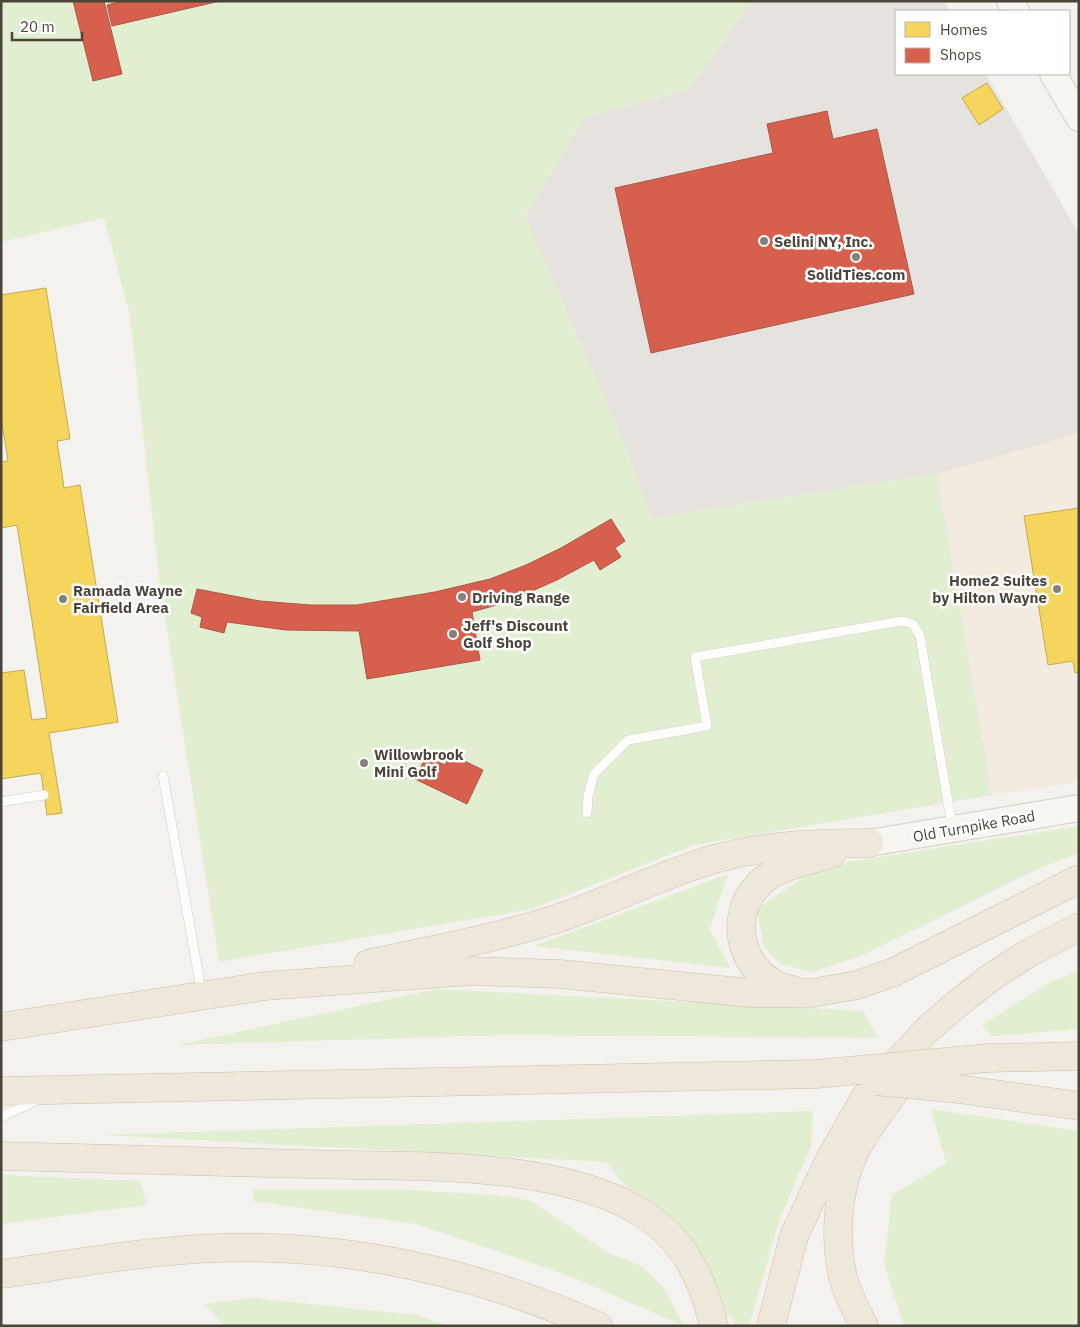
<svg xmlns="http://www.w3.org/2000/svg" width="1080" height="1327" font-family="'IBM Plex Sans',sans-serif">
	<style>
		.commercial { fill: #f3ebdf }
		.industrial { fill: #e6e2de }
		.green { fill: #e1eecf }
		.homes { fill: #f6d55c; stroke: #c3aa52 }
		.shops { fill: #d6604d; stroke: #ac5847 }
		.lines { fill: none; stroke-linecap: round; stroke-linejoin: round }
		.lane-casing { stroke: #d2d0cb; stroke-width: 10 }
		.secondary-casing { stroke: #d3cfc5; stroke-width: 28 }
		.highway-casing { stroke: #ccbfa9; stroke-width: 29 }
		.lane { stroke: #fdfdfc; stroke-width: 9 }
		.secondary { stroke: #f7f6f1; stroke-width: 26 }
		.highway { stroke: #ede8db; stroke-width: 28 }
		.highway-bridge-casing { stroke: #ccbfa9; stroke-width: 29; stroke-linecap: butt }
		.highway-bridge { stroke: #ede8db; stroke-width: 28 }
		.poi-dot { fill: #868178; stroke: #fff; stroke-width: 2 }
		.labels { text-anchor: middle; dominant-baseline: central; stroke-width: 5; stroke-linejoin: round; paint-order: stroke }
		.poi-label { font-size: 15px; font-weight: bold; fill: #4b4439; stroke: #fff; text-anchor: start }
		.street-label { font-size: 15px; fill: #4b4439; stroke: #fff }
	</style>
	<rect width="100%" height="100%" fill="#f4f2ee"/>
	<path class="commercial" d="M1079 433V782L992 795 926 475Z"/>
	<path class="industrial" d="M753 1H944L950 11H896V74H986L1079 234V433L937 474 652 518 623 440 525 217 585 117 688 90Z"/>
	<g class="green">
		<path d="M1 1H753L688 90 585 117 525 217 623 440 652 518 937 474 992 795 694 845 532 909 219 962 160 585 130 316 104 218 1 242Z"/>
		<path d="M1079 826V853L1038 869 863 955 813 972 780 964 764 947 757 909 820 866Z"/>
		<path d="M728 874 710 929 730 968 534 946Z"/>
		<path d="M1079 971V1029L993 1036 982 1025 1049 983Z"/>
		<path d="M437 989 863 1011 878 1038 502 1035 177 1045Z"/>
		<path d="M931 1109 1079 1131V1326H904L884 1264 892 1195 946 1163Z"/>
		<path d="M813 1111 811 1146 780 1218 749 1326H735L731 1314 727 1315C715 1271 692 1232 655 1204 647 1198 637 1194 629 1188 620 1181 613 1170 606 1162L102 1135Z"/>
		<path d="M1 1175 140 1181 147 1205 1 1224Z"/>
		<path d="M253 1190H410L505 1196 531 1201 610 1254 640 1265 664 1288 684 1326 567 1275 416 1224 253 1201Z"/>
		<path d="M252 1298 416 1315 448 1326H224L204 1304Z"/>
	</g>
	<g class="homes">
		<path d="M987 83 1003 109 979 125 962 98Z"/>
		<path d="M46 288 70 439 57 441 64 488 80 485 118 722 49 733 62 813 47 815 41 773 1 779V673L24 670 32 720 47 718 17 525 1 528V462L8 461 1 416V295Z"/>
		<path d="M1079 508V672L1075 673 1073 661 1048 665 1024 516Z"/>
	</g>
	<g class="shops">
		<path d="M73 1H104L122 74 93 81Z"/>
		<path d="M123 1H220L112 26 107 5Z"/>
		<path d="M827 111 833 139 877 129 914 294 651 353 615 188 773 153 767 124Z"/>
		<path d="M611 519 625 541 615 548 621 557 600 570 594 560 557 580 507 602 472 612 480 660 367 679 359 631 286 630 227 622 224 633 200 627 202 617 191 613 197 589 260 601 310 605H357L435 592 490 579 526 565 561 548Z"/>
		<path d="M450 754 483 770 467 804 415 779 426 756 445 765Z"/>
	</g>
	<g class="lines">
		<defs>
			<g id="lane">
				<path d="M163 776 202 994"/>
				<path d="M1 802 44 795"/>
				<path d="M587 813 588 796 594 774 628 740 707 726 695 657 902 621 913 624 920 636 952 826"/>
				<path d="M1 1117 40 1099"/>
			</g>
			<g id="secondary">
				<path d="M1010 1 1016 11"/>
				<path d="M1053 74 1079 118"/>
				<path d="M869 843 1079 808"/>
			</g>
			<g id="highway">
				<path d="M368 964C431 950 494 939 556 919 608 902 658 876 711 860 763 845 816 843 869 843"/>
				<path d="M793 990C744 982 723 919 760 883 778 866 808 861 831 854"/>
				<path d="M1 1027 265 986 470 971 560 974 750 993H812L857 985 894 972 1079 879"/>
				<path d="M988 1058 1079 1056"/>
				<path d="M959 1089 1079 1106"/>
				<path d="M1 1091 816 1074"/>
				<path d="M1 1156C103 1159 204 1161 305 1164 406 1167 555 1159 642 1213 684 1239 703 1279 714 1326"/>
				<path d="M1 1274C72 1264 144 1251 216 1248 347 1243 478 1273 598 1326"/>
				<path d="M771 1326 794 1236 830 1159 866 1096 927 1030 957 1004 990 978 1027 954 1079 927"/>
				<path d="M864 1326C856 1310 847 1294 843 1277 833 1233 838 1177 862 1139 877 1114 896 1091 913 1067"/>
			</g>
		</defs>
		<use href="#lane" class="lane-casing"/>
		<use href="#secondary" class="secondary-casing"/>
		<use href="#highway" class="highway-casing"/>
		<use href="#lane" class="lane"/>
		<use href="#secondary" class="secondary"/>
		<use href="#highway" class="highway"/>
		<defs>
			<g id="highway-bridge">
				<path d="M816 1074 988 1058"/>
				<path d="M876 1081 959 1089"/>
			</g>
		</defs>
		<use href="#highway-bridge" class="highway-bridge-casing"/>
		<use href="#highway-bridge" class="highway-bridge"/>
	</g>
	<g class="poi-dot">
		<circle cx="764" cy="241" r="5"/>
		<circle cx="856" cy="257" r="5"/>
		<circle cx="1057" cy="589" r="5"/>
		<circle cx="462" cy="597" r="5"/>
		<circle cx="63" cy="599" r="5"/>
		<circle cx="453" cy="634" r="5"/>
		<circle cx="364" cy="763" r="5"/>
	</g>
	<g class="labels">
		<g class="poi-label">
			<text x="774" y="241">Selini NY, Inc.</text>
			<text x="856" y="274" text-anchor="middle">SolidTies.com</text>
			<text x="1047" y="580" text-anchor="end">Home2 Suites<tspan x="1047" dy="17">by Hilton Wayne</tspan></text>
			<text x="73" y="590">Ramada Wayne<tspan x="73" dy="17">Fairfield Area</tspan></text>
			<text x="472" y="597">Driving Range</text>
			<text x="463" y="625">Jeff's Discount<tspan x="463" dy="17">Golf Shop</tspan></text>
			<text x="374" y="754">Willowbrook<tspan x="374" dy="17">Mini Golf</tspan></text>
		</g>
		<g class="street-label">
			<text transform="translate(974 826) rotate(-10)">Old Turnpike Road</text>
		</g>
	</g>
	<rect width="1080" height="1327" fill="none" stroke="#4b4439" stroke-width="5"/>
	<rect x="895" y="10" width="175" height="65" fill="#ffffff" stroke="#b7b4b0"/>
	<rect x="905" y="22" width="25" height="15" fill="#f6d55c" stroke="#b7b4b0"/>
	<text x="940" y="35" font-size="15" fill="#4b4439">Homes</text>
	<rect x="905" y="48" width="25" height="15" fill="#d6604d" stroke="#b7b4b0"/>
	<text x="940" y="60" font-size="15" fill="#4b4439">Shops</text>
	<path d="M12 32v8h70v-8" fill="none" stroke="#4b4439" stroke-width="2.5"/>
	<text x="20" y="32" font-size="15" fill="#4b4439" stroke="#ffffff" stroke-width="4" paint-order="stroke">20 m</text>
</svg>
